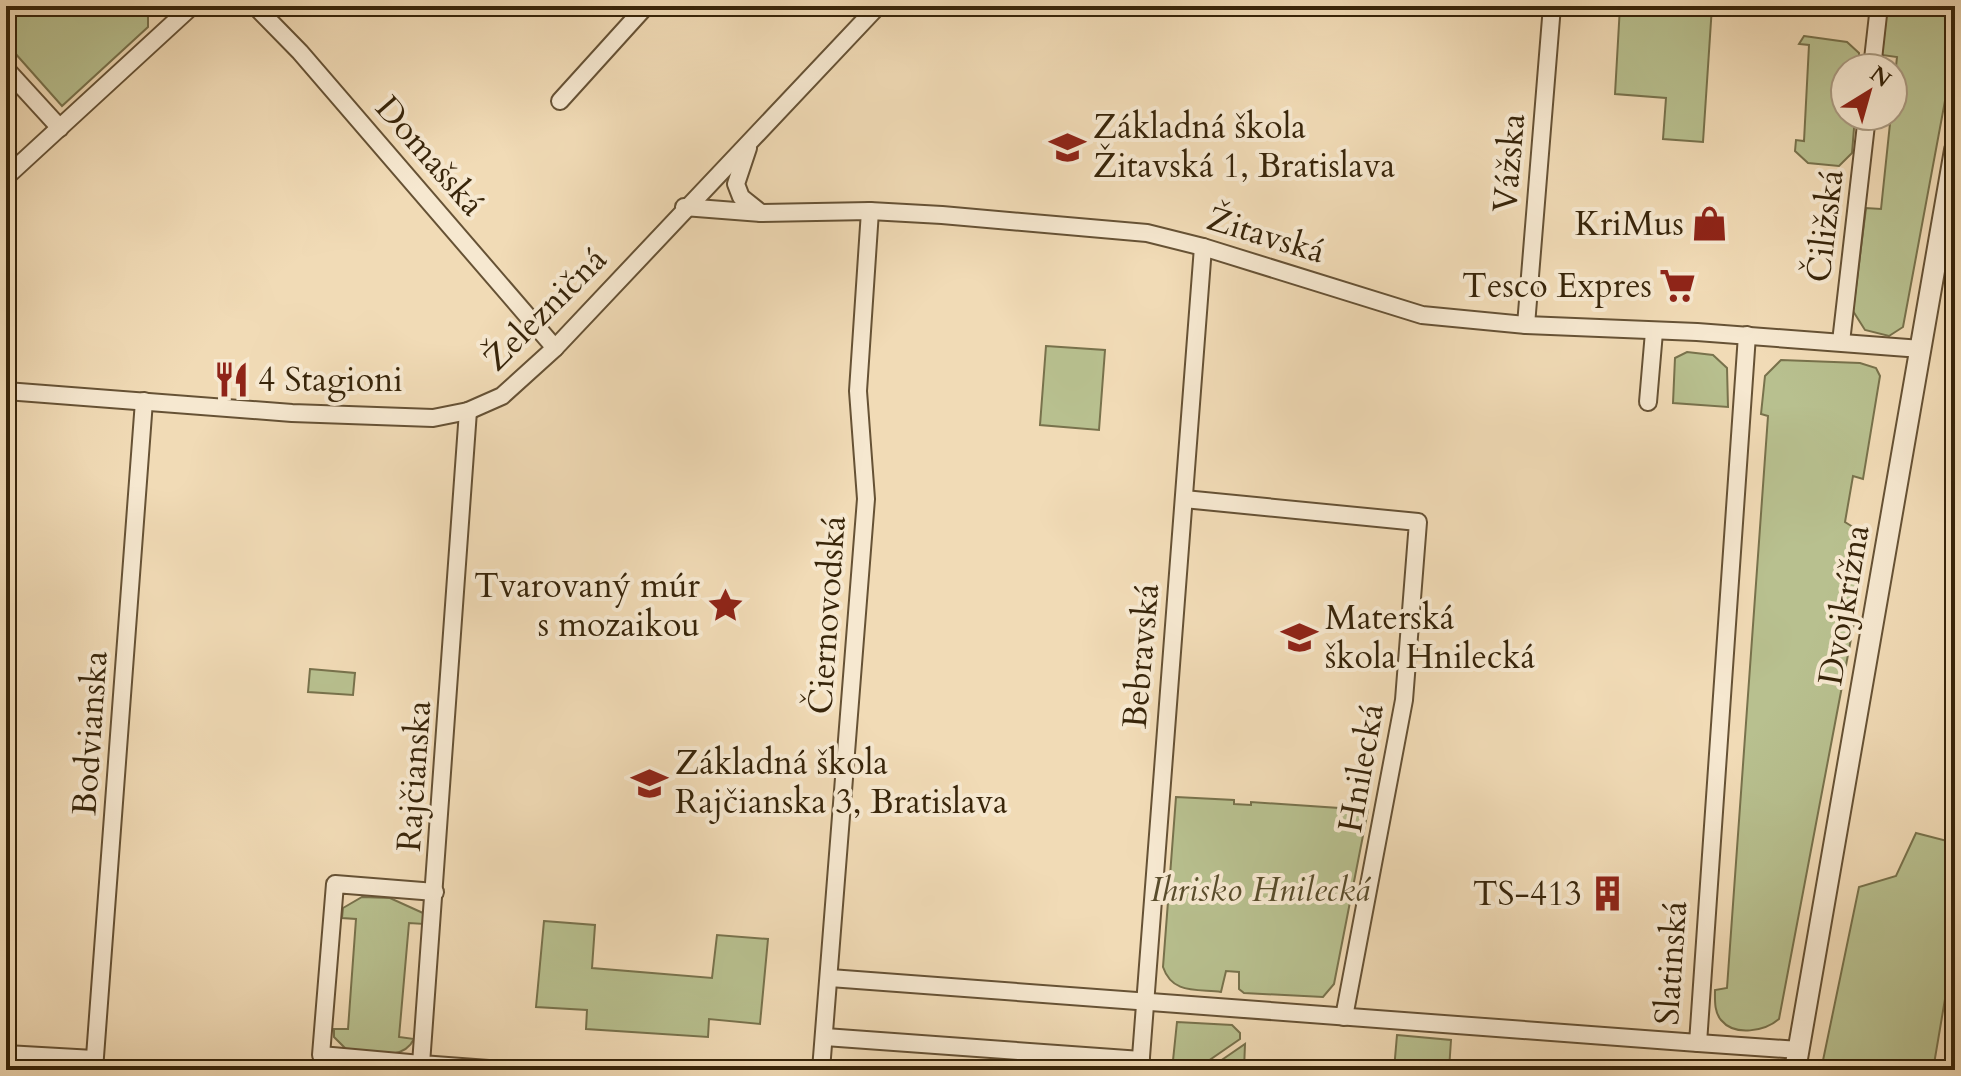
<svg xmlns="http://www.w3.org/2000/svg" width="1961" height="1076" font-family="Cardo,serif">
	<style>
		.green { fill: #b8c08f; stroke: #78724c; stroke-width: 2 }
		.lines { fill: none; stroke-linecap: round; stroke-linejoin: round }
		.minor-casing { stroke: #665235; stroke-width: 20 }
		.tertiary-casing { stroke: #665235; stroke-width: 24 }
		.minor { stroke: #f6e8d0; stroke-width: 16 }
		.tertiary { stroke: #f6e8d0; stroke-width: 20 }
		.labels { text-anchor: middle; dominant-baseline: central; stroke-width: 8; stroke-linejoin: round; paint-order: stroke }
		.poi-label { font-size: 34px; fill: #38250a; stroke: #f6e8d0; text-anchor: start }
		.street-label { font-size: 34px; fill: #38250a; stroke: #f6e8d0 }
		.park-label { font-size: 34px; font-style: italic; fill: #584c2b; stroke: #f6e8d0 }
	</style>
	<rect width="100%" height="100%" fill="#f1dbb6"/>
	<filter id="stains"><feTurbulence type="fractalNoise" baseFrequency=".0025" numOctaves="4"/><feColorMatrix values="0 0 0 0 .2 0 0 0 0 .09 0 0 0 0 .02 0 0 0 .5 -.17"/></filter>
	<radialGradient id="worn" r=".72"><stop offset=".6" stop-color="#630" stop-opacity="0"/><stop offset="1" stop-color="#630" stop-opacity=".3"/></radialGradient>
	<g class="green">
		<path d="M6 6H148V27L62 106 6 43Z"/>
		<path d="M1620 6H1712L1703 142 1663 139 1666 98 1615 94Z"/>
		<path d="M1903 6H1955V47L1903 327 1889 336 1865 330 1853 311 1866 208 1881 209 1897 57 1882 55 1887 9 1902 11Z"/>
		<path d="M1804 36 1847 42 1859 53 1860 68H1845V116H1855L1852 153 1839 166 1808 163 1795 151 1796 140 1804 141 1809 45 1799 44Z"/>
		<path d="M1046 346 1105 350 1099 430 1040 425Z"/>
		<path d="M1687 352 1713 355 1727 368 1728 407 1673 403 1675 358Z"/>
		<path d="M1781 360 1860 363 1876 368 1880 376 1863 479 1853 476 1845 522 1853 527C1857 560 1859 591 1854 623L1779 1019C1765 1031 1735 1037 1721 1020 1714 1012 1715 1000 1715 990L1727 988 1768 416 1761 414 1765 376Z"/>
		<path d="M310 669 355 673 353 695 308 692Z"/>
		<path d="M1176 797 1234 800V804L1251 805V802L1368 810 1334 984 1323 997 1244 993 1239 989V972L1226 971 1221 992C1196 989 1172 994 1163 967Z"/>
		<path d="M1916 833 1955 843V940L1933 1070H1821L1859 887 1896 876Z"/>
		<path d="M362 897 390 898 423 913 424 924 409 923 399 1037 414 1039C403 1062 371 1053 349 1052L334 1037V1029H348L356 919 342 918 343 908Z"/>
		<path d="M544 921 595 925 592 968 712 978 717 935 768 939 760 1024 709 1019 708 1037 586 1029 587 1010 536 1007Z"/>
		<path d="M1177 1022 1232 1025 1240 1033V1039L1195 1070H1172Z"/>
		<path d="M1397 1035 1451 1040 1449 1070H1394Z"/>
		<path d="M1245 1044 1244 1070H1206L1210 1068Z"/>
	</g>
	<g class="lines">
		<defs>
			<g id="minor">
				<path d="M255 6 300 52 555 348"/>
				<path d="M1872 68 1879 6"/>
				<path d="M6 69 60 128"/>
				<path d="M560 101 646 6"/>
				<path d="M748 148 736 184 741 197 761 213"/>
				<path d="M6 177 192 6"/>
				<path d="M684 207 761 213 870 211 942 215 1147 233 1203 247 1422 315 1526 325 1697 332 1921 349"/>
				<path d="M1526 325 1552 6"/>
				<path d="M1841 342 1867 116"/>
				<path d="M6 391 292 413 433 418 468 411 502 396 555 348 878 6"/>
				<path d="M1648 402 1654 332"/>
				<path d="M468 411 421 1064 502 1070"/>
				<path d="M1184 499 1418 522 1404 700 1344 1017"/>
				<path d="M830 978 1698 1043 1747 335"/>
				<path d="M825 1037 1141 1060"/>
				<path d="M1698 1043 1799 1050"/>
				<path d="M6 1054 94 1059"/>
				<path d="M421 1064 321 1055 335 884 435 892"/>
				<path d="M94 1070 144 401"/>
				<path d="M821 1070 866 499 858 391 870 211"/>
				<path d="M1140 1070 1203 247"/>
			</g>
			<path id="tertiary" d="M1795 1070 1955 150"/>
		</defs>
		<use href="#minor" class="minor-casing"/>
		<use href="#tertiary" class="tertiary-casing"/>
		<use href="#minor" class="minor"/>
		<use href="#tertiary" class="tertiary"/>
	</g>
	<defs>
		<symbol id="school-bare" viewBox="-9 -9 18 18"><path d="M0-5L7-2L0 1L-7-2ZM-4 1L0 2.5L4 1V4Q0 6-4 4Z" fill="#8f2418" stroke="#f6e8d0" stroke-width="2.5" paint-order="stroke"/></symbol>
		<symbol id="shop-bare" viewBox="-9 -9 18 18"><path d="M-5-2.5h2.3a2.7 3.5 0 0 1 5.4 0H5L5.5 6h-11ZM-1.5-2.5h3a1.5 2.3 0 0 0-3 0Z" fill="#8f2418" stroke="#f6e8d0" stroke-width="2.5" paint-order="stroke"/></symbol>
		<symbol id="supermarket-bare" viewBox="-9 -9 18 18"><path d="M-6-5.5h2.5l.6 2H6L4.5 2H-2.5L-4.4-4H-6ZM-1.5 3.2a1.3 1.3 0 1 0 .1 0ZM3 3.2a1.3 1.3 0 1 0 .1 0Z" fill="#8f2418" stroke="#f6e8d0" stroke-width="2.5" paint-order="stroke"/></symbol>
		<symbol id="restaurant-bare" viewBox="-9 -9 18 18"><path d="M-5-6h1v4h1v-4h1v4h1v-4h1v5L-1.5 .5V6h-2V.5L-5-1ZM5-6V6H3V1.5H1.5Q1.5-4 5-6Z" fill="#8f2418" stroke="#f6e8d0" stroke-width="2.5" paint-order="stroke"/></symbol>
		<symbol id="sight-bare" viewBox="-9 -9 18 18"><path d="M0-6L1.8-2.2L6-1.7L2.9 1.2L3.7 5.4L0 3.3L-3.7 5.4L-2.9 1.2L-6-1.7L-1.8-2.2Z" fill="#8f2418" stroke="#f6e8d0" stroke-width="2.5" paint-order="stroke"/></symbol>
		<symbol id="building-bare" viewBox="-9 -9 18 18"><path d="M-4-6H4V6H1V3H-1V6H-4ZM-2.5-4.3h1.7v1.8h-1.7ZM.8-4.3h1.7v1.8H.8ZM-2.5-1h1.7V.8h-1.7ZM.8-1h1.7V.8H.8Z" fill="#8f2418" stroke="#f6e8d0" stroke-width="2.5" paint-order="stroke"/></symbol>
	</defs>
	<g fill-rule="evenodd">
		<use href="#school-bare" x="1042" y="122" width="51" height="51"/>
		<use href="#shop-bare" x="1684" y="198" width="51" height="51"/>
		<use href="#supermarket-bare" x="1652" y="260" width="51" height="51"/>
		<use href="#restaurant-bare" x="206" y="354" width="51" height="51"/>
		<use href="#sight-bare" x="700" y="580" width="51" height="51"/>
		<use href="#school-bare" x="1274" y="612" width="51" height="51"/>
		<use href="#school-bare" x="624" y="758" width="51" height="51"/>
		<use href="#building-bare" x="1582" y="868" width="51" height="51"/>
	</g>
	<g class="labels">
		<g class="poi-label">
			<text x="1093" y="127">Základná škola<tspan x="1093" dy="39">Žitavská 1, Bratislava</tspan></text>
			<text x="1684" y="224" text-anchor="end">KriMus</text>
			<text x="1652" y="286" text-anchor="end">Tesco Expres</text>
			<text x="258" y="380">4 Stagioni</text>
			<text x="700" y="586" text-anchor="end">Tvarovaný múr<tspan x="700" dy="39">s mozaikou</tspan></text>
			<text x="1325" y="618">Materská<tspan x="1325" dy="39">škola Hnilecká</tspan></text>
			<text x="675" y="763">Základná škola<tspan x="675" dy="39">Rajčianska 3, Bratislava</tspan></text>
			<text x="1582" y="894" text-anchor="end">TS-413</text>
		</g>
		<g class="street-label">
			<text transform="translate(430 156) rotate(49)">Domašská</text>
			<text transform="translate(1509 163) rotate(-85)">Vážska</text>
			<text transform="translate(1825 226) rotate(-83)">Čiližská</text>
			<text transform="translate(1266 235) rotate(17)">Žitavská</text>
			<text transform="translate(545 309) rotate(-45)">Železničná</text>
			<text transform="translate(1844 605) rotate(-80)">Dvojkrížna</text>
			<text transform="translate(827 615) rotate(-86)">Čiernovodská</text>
			<text transform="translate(1141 656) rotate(-85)">Bebravská</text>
			<text transform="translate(90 733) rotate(-86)">Bodvianska</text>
			<text transform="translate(1361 768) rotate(-80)">Hnilecká</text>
			<text transform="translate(414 776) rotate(-86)">Rajčianska</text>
			<text transform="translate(1671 963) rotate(-86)">Slatinská</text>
		</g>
		<g class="park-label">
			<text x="1260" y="890">Ihrisko Hnilecká</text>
		</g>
	</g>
	<rect width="1961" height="1076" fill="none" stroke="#f1dbb6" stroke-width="32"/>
	<rect x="8" y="8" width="1945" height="1060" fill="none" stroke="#38250a" stroke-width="4"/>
	<rect x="16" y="16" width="1929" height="1044" fill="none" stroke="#38250a" stroke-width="2"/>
	<g transform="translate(1869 92) rotate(37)"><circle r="38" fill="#f6e8d0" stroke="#aa9a81" stroke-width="2"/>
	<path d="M0-6L14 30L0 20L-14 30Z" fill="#8f2418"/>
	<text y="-12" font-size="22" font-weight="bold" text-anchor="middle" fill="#38250a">N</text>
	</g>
	<rect width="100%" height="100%" filter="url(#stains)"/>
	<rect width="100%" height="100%" fill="url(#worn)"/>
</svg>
